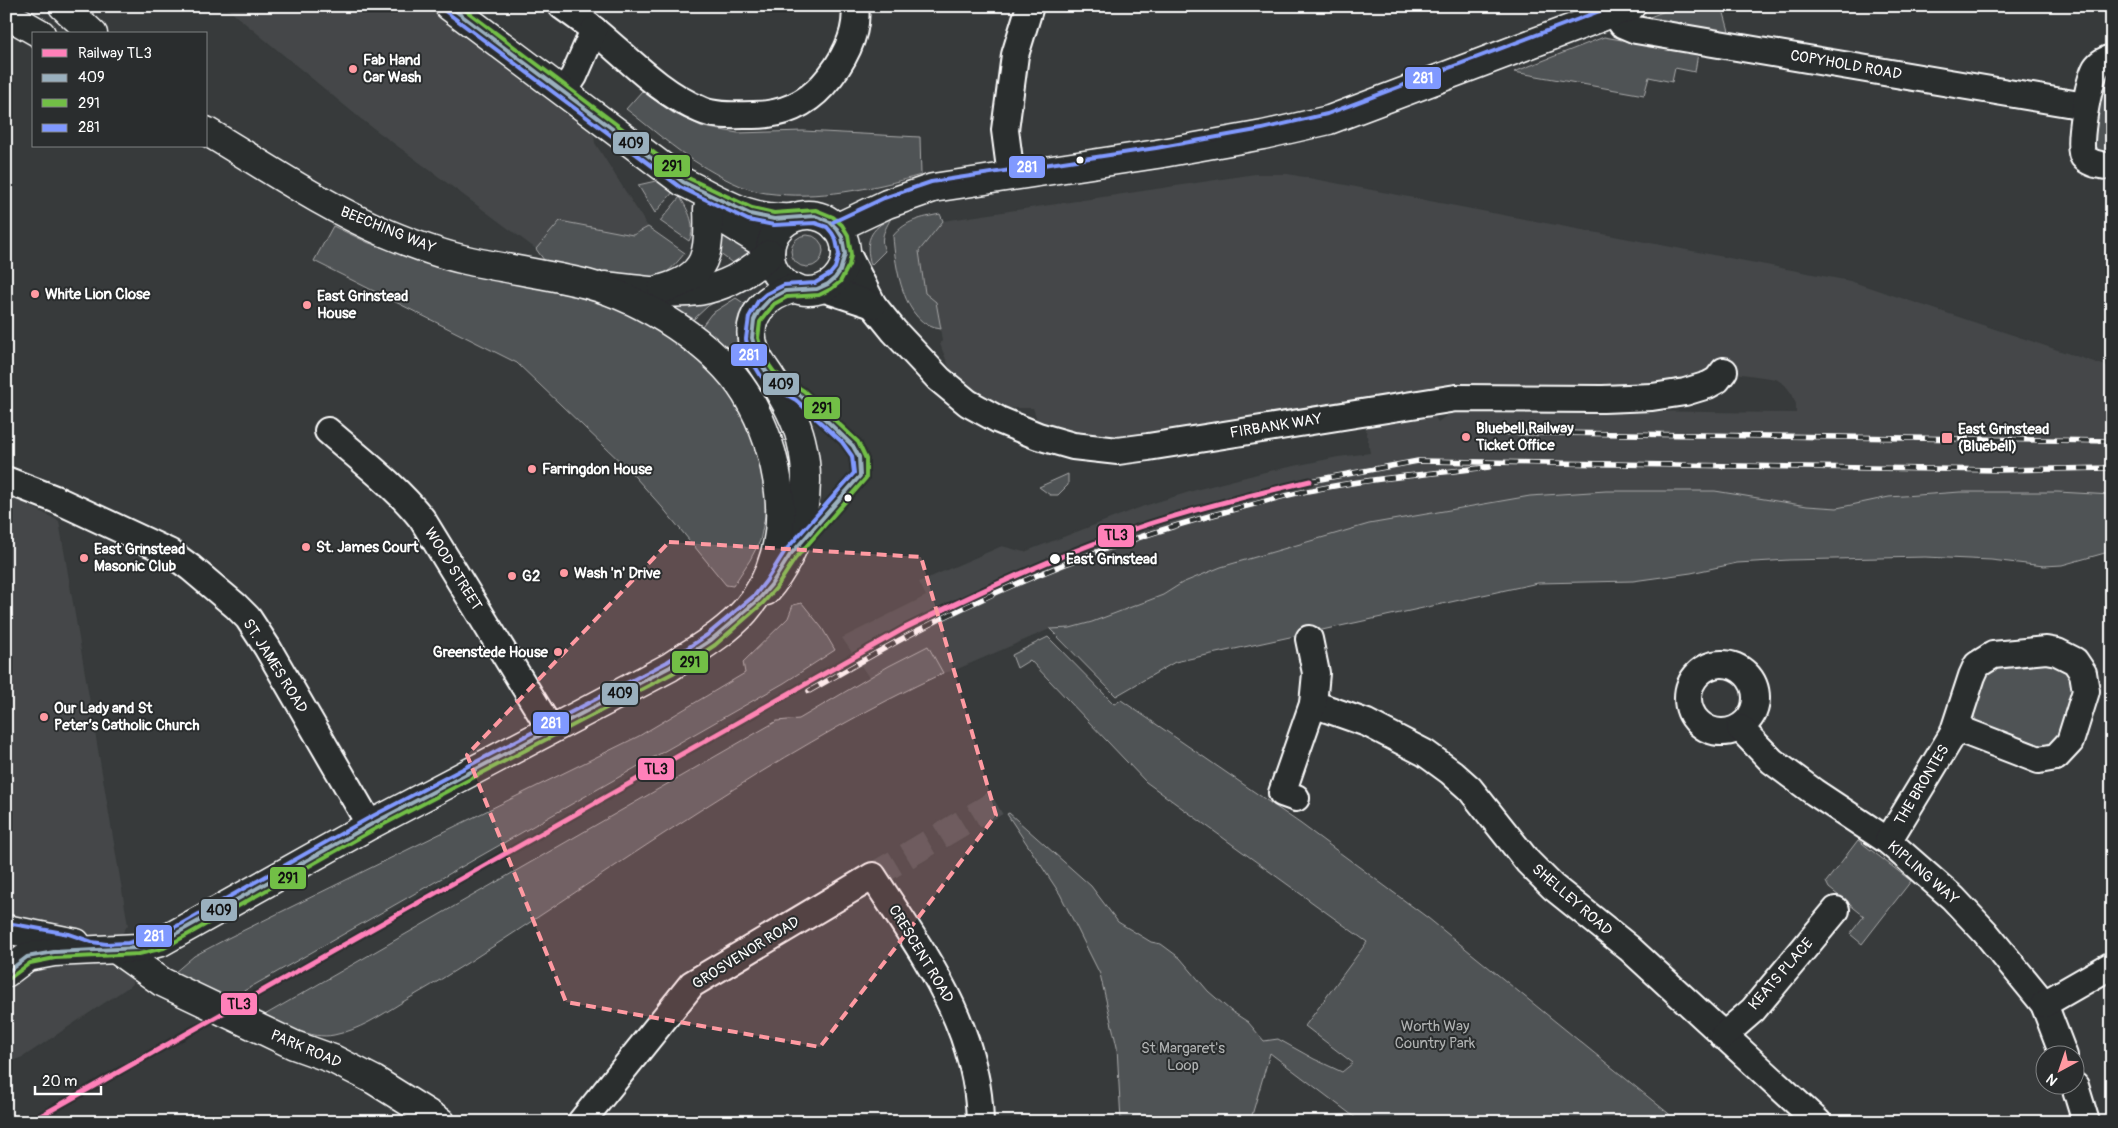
<svg xmlns="http://www.w3.org/2000/svg" width="2118" height="1128" font-family="Pangolin,sans-serif">
	<style>
		.built { fill: #444748 }
		.green { fill: #505354; stroke: #a8a9aa }
		.lines { fill: none; stroke-linecap: round; stroke-linejoin: round }
		.street-tunnel { stroke: #4b4e4f; stroke-width: 26; stroke-dasharray: 26 13; stroke-linecap: butt }
		.street-casing { stroke: #fff; stroke-width: 30 }
		.secondary-casing { stroke: #fff; stroke-width: 31 }
		.highway-casing { stroke: #fff; stroke-width: 31 }
		.street { stroke: #2a2d2e; stroke-width: 26 }
		.secondary { stroke: #2a2d2e; stroke-width: 28 }
		.highway { stroke: #2a2d2e; stroke-width: 28 }
		.rail-casing { stroke: #fff; stroke-width: 5.5 }
		.rail { stroke: #2a2d2e; stroke-width: 4; stroke-dasharray: 11; stroke-linecap: butt }
		.bus-1-casing { stroke: #2a2d2e; stroke-width: 8 }
		.bus-2-casing { stroke: #2a2d2e; stroke-width: 8 }
		.bus-3-casing { stroke: #2a2d2e; stroke-width: 8 }
		.bus-1 { stroke: #9ab0be; stroke-width: 4 }
		.bus-2 { stroke: #72bf46; stroke-width: 4 }
		.bus-3 { stroke: #8099ff; stroke-width: 4 }
		.rail-1-casing { stroke: #2a2d2e; stroke-width: 9 }
		.rail-1 { stroke: #ff80b9; stroke-width: 5 }
		.marked { fill: #ff9aa2; fill-opacity: 0.2; stroke: #ff9aa2; stroke-width: 4; stroke-dasharray: 10 6; stroke-linejoin: round }
		.poi-dot { fill: #ff9aa2; stroke: #2a2d2e; stroke-width: 2 }
		.bus-dot { fill: #fff; stroke: #2a2d2e; stroke-width: 2 }
		.labels { text-anchor: middle; dominant-baseline: central; stroke-width: 4; stroke-linejoin: round; paint-order: stroke }
		.poi-label { font-size: 15px; font-weight: bold; fill: #fff; stroke: #2a2d2e; text-anchor: start }
		.street-label { font-size: 15px; fill: #fff; stroke: #2a2d2e }
		.stop-label { font-size: 15px; font-weight: bold; fill: #fff; stroke: #2a2d2e; text-anchor: start }
		.park-label { font-size: 15px; fill: #b0b2b2; stroke: #2a2d2e }
		.line-badge { stroke: #2a2d2e; stroke-width: 2 }
		.badge-label { font-size: 14px; text-anchor: middle; font-weight: bold; fill: #fff }
		.pale-badge-label { font-size: 14px; text-anchor: middle; font-weight: bold; fill: #111 }
	</style>
	<rect width="100%" height="100%" fill="#373a3b"/>
	<filter id="ink" filterUnits="userSpaceOnUse"><feTurbulence type="fractalNoise" baseFrequency=".02" numOctaves="2"/><feDisplacementMap in="SourceGraphic" scale="10" xChannelSelector="R" yChannelSelector="G"/><feConvolveMatrix kernelMatrix="1 2 1 2 8 2 1 2 1" color-interpolation-filters="sRGB"/></filter>
	<g filter="url(#ink)">
		<g class="built">
			<path d="M224 6H425L594 135 595 143 648 227 633 235 560 221 536 249 361 119Z"/>
			<path d="M1255 174H1288L1850 281 2112 368V551L2062 565 2044 566 1991 560 1925 557 1789 560 1737 563 1691 573 1633 581 1538 583 1175 662 1116 696 1050 629 953 671 943 673 885 701 842 638 926 596 919 582 1002 546 1024 552 1144 506 1199 489 1265 472 1338 457 1370 453 1365 425 1433 414 1438 422 1451 412 1468 409 1796 413V404L1792 394 1785 385 1776 379 1708 369 1684 378 1655 384 1453 383 1308 410 1120 436 1082 435 1038 423 1033 408H996L952 375 940 344 942 341 936 302 925 293 919 251 943 221Z"/>
			<path d="M6 496 13 497 59 521 128 925 116 942 133 984 23 1057 6 1063Z"/>
		</g>
		<g class="green">
			<path d="M1677 6H1722L1729 31 1727 33 1649 20 1650 17Z"/>
			<path d="M1604 37 1698 53 1695 72 1675 68 1672 82 1649 77 1644 95 1514 72Z"/>
			<path d="M2112 69V158L2100 152 2093 144 2100 81Z"/>
			<path d="M642 91 673 113 703 127 738 133 803 131 920 137 921 175C871 189 818 200 766 193 743 190 719 176 699 164 674 149 650 127 626 109Z"/>
			<path d="M660 180 674 191 655 213 638 185Z"/>
			<path d="M680 197C688 210 697 226 689 241L660 221Z"/>
			<path d="M940 214 943 221 919 251 925 293 936 302 941 329C903 326 895 265 893 236 906 220 921 218 940 214Z"/>
			<path d="M891 218C885 230 879 238 885 251L871 265C864 241 870 229 891 218Z"/>
			<path d="M560 221 633 235 648 227 685 253C677 262 670 272 659 277 637 286 569 266 544 260L536 249Z"/>
			<path d="M333 226 369 243 441 267 497 281 555 291 620 309 668 332 730 389 756 439 766 489 765 516 760 541 750 560 733 586 726 585 662 507 627 468 517 363 314 261Z"/>
			<path d="M724 232 750 252 735 265 719 253 721 234Z"/>
			<circle cx="807" cy="251" r="16"/>
			<path d="M650 296 719 300 708 306 694 319Z"/>
			<path d="M736 298 745 304C733 320 735 340 743 356L739 360 702 326 711 314Z"/>
			<path d="M1068 474V485L1058 495H1050L1039 487Z"/>
			<path d="M1606 491H1715L1807 506 1837 508 1889 497 1960 492H2058L2112 495V551L2062 565 2044 566 1991 560 1925 557 1789 560 1737 563 1691 573 1633 581 1538 583 1175 662 1116 696 1050 629 1070 628 1092 622 1163 595 1182 583 1221 567 1369 524 1530 496Z"/>
			<path d="M802 603 822 628 835 650 784 683 228 1000 174 973 194 956 228 938 639 736 745 673 743 662 788 618 793 605Z"/>
			<path d="M1048 637 1114 704 1121 700 1301 824 1428 918 1679 1122H1361L1270 1053 1250 1122H1121L1117 1047 1100 974 1060 894 1007 814 1009 813 1091 886 1118 922 1151 942 1161 944 1180 958 1208 991 1231 1011 1248 1022 1264 1041 1278 1039 1314 1059 1342 1072 1353 1063 1305 1026 1367 942 1146 782 1030 660 1017 668 1012 655Z"/>
			<path d="M928 646 943 673C799 740 667 832 535 919 491 948 447 977 401 1003 380 1016 359 1030 334 1035 311 1040 284 1024 263 1016L777 721 799 719 889 666Z"/>
			<path d="M2047 660 2061 664 2076 682 2063 738 2047 752 1977 722 1972 712 1988 668Z"/>
			<path d="M1858 840 1911 881 1862 944 1850 934 1864 916 1829 888 1826 882Z"/>
		</g>
		<g class="lines">
			<path class="street-tunnel" d="M873 876 999 801"/>
			<defs>
				<g id="street">
					<path d="M562 6C573 14 585 22 595 31 629 59 660 93 701 110 716 117 737 115 753 115 781 115 805 105 823 85 842 64 859 34 855 6"/>
					<path d="M1616 12 1622 24 1636 30 2085 106"/>
					<path d="M2112 58C2106 59 2099 63 2096 68 2089 80 2076 147 2083 156 2090 165 2102 165 2112 167"/>
					<path d="M564 91 574 76 594 30"/>
					<path d="M1011 176 1005 130 1015 55 1030 6"/>
					<path d="M845 250 873 305 894 331 939 379 968 403 999 420 1038 436 1073 446 1118 451 1148 447 1456 398 1603 399 1652 397 1685 392 1708 385 1717 380 1724 371"/>
					<path d="M822 288 873 305"/>
					<path d="M328 431C360 459 396 486 422 519L551 730"/>
					<path d="M6 480 55 499 169 552 191 568 236 606 248 618 267 647 370 825"/>
					<circle cx="1722" cy="698" r="34"/>
					<path d="M1313 704 1367 723 1425 753 1451 772 1470 789 1528 862 1553 887 1629 948 1818 1122"/>
					<path d="M1740 728 1772 761 1814 792 1888 841 1953 898 1985 932 2044 1004 2064 1056"/>
					<path d="M1296 798 1282 793 1313 704 1316 673 1309 639"/>
					<path d="M1888 841 1953 734 1972 676 1977 665 1993 655 2046 650 2057 652 2075 661 2083 673 2086 691 2070 742 2056 757 2039 760 1956 728"/>
					<path d="M2044 1004 2112 965"/>
					<path d="M1723 1036 1753 1010 1836 910"/>
					<path d="M2075 1086 2086 1122"/>
					<path d="M581 1122 692 984 873 876C923 954 978 1025 980 1122"/>
				</g>
				<g id="secondary">
					<path d="M449 6 683 182C723 201 746 220 792 218"/>
					<path d="M715 214 759 241 770 250"/>
					<circle cx="808" cy="253" r="38"/>
					<path d="M836 228 887 204 933 188 1157 154 1263 135 1329 120 1631 6"/>
					<path d="M604 286C673 293 713 305 770 254"/>
					<path d="M662 289C708 277 710 252 708 209"/>
					<path d="M766 591C801 551 814 491 801 440 796 419 783 396 771 378 765 368 757 360 754 348 744 316 766 295 796 288"/>
					<path d="M117 950 162 982 294 1045 333 1059 374 1080 441 1122"/>
				</g>
				<g id="highway">
					<path d="M63 6 93 34"/>
					<path d="M6 14 41 34"/>
					<path d="M6 929 76 943"/>
					<path d="M6 973 27 957 54 952 138 948 161 942 370 825 670 667C695 650 725 634 745 611 774 578 784 534 779 492 775 457 764 424 746 394 715 344 643 299 587 284 547 274 506 269 466 260 439 254 412 244 386 233 323 206 265 166 206 131"/>
				</g>
			</defs>
			<use href="#street" class="street-casing"/>
			<use href="#secondary" class="secondary-casing"/>
			<use href="#highway" class="highway-casing"/>
			<use href="#street" class="street"/>
			<use href="#secondary" class="secondary"/>
			<use href="#highway" class="highway"/>
			<defs>
				<g id="rail">
					<path d="M1485 432 2112 441"/>
					<path d="M1310 481 1418 461 1998 470 2112 468"/>
					<path d="M809 691C843 672 877 652 911 634 1014 580 1127 537 1239 508 1264 502 1288 494 1313 490 1371 478 1430 474 1489 467"/>
				</g>
			</defs>
			<use href="#rail" class="rail-casing"/>
			<use href="#rail" class="rail"/>
			<defs>
				<path id="bus-1" d="M6 973 27 957 54 952 138 948 161 942 370 825 670 667 711 640 759 599 771 585 790 555 860 476 859 457 853 446 800 395 770 377 759 361 752 338 754 320 758 312 770 299 785 291 817 289 828 284 835 278 840 271 845 254 842 237 837 229 830 222 815 216 774 219 750 214 683 182 449 6"/>
				<path id="bus-2" d="M10 978 30 963 55 958 139 954 164 948 373 830 673 673 715 645 763 603 776 588 795 559 866 478V459L858 442 804 391 774 372 764 358 758 338 760 322 774 304 787 297 819 295 831 289 840 282 849 265 851 255 848 235 842 225 833 217 816 210 774 213 752 208 686 177 460 6"/>
				<g id="bus-3">
					<path d="M833 222 884 198 931 182 1156 148 1262 129 1327 114 1613 6"/>
					<path d="M7 923 69 934 92 942 106 944 128 943 160 934 181 924 367 819 667 662 707 635 755 595 766 581 785 551 854 473 852 456 842 442 796 400 773 387 761 376 750 358 746 339 749 317 758 301 766 294 784 285 815 283 830 274 835 268 839 254 836 240 832 233 827 227 815 223 774 225 748 220 680 187 445 11"/>
				</g>
			</defs>
			<use href="#bus-1" class="bus-1-casing"/>
			<use href="#bus-2" class="bus-2-casing"/>
			<use href="#bus-3" class="bus-3-casing"/>
			<use href="#bus-1" class="bus-1"/>
			<use href="#bus-2" class="bus-2"/>
			<use href="#bus-3" class="bus-3"/>
			<defs>
				<path id="rail-1" d="M30 1122 905 628C979 592 1053 557 1131 530 1189 510 1250 495 1310 481"/>
			</defs>
			<use href="#rail-1" class="rail-1-casing"/>
			<use href="#rail-1" class="rail-1"/>
		</g>
	</g>
	<path class="marked" d="M669 542 921 557 996 815 820 1047 566 1002 467 755Z"/>
	<g class="poi-dot">
		<circle cx="353" cy="69" r="5"/>
		<circle cx="35" cy="294" r="5"/>
		<circle cx="307" cy="305" r="5"/>
		<circle cx="1466" cy="437" r="5"/>
		<rect x="1941" y="432" width="12" height="12" rx="2.5"/>
		<circle cx="532" cy="469" r="5"/>
		<circle cx="306" cy="547" r="5"/>
		<circle cx="84" cy="558" r="5"/>
		<circle cx="564" cy="573" r="5"/>
		<circle cx="512" cy="576" r="5"/>
		<circle cx="558" cy="652" r="5"/>
		<circle cx="44" cy="717" r="5"/>
	</g>
	<g class="bus-dot">
		<circle cx="1080" cy="160" r="4.5"/>
		<circle cx="848" cy="498" r="4.5"/>
		<circle cx="1055" cy="559" r="6"/>
	</g>
	<g class="labels">
		<g class="poi-label">
			<text x="363" y="60">Fab Hand<tspan x="363" dy="17">Car Wash</tspan></text>
			<text x="45" y="294">White Lion Close</text>
			<text x="317" y="296">East Grinstead<tspan x="317" dy="17">House</tspan></text>
			<text x="1476" y="428">Bluebell Railway<tspan x="1476" dy="17">Ticket Office</tspan></text>
			<text x="1958" y="429">East Grinstead<tspan x="1958" dy="17">(Bluebell)</tspan></text>
			<text x="542" y="469">Farringdon House</text>
			<text x="316" y="547">St. James Court</text>
			<text x="94" y="549">East Grinstead<tspan x="94" dy="17">Masonic Club</tspan></text>
			<text x="574" y="573">Wash 'n' Drive</text>
			<text x="522" y="576">G2</text>
			<text x="548" y="652" text-anchor="end">Greenstede House</text>
			<text x="54" y="708">Our Lady and St<tspan x="54" dy="17">Peter’s Catholic Church</tspan></text>
		</g>
		<g class="street-label">
			<text transform="translate(1846 65) rotate(10)">COPYHOLD ROAD</text>
			<text transform="translate(388 230) rotate(22)">BEECHING WAY</text>
			<text transform="translate(1276 426) rotate(-9)">FIRBANK WAY</text>
			<text transform="translate(453 569) rotate(58)">WOOD STREET</text>
			<text transform="translate(275 666) rotate(58)">ST. JAMES ROAD</text>
			<text transform="translate(1922 785) rotate(-59)">THE BRONTES</text>
			<text transform="translate(1923 873) rotate(41)">KIPLING WAY</text>
			<text transform="translate(1572 900) rotate(41)">SHELLEY ROAD</text>
			<text transform="translate(746 953) rotate(-32)">GROSVENOR ROAD</text>
			<text transform="translate(921 954) rotate(59)">CRESCENT ROAD</text>
			<text transform="translate(1781 974) rotate(-49)">KEATS PLACE</text>
			<text transform="translate(306 1049) rotate(23)">PARK ROAD</text>
		</g>
		<g class="stop-label">
			<text x="1066" y="559">East Grinstead</text>
		</g>
		<g class="park-label">
			<text x="1435" y="1026">Worth Way<tspan x="1435" dy="17">Country Park</tspan></text>
			<text x="1183" y="1048">St Margaret's<tspan x="1183" dy="17">Loop</tspan></text>
		</g>
	</g>
	<g class="line-badge">
		<rect x="1404" y="66" width="38" height="24" rx="5" fill="#8099ff"/>
		<rect x="612" y="131" width="38" height="24" rx="5" fill="#9ab0be"/>
		<rect x="653" y="154" width="38" height="24" rx="5" fill="#72bf46"/>
		<rect x="1008" y="155" width="38" height="24" rx="5" fill="#8099ff"/>
		<rect x="730" y="343" width="38" height="24" rx="5" fill="#8099ff"/>
		<rect x="762" y="372" width="38" height="24" rx="5" fill="#9ab0be"/>
		<rect x="803" y="396" width="38" height="24" rx="5" fill="#72bf46"/>
		<rect x="1097" y="524" width="38" height="24" rx="5" fill="#ff80b9"/>
		<rect x="671" y="650" width="38" height="24" rx="5" fill="#72bf46"/>
		<rect x="601" y="682" width="38" height="24" rx="5" fill="#9ab0be"/>
		<rect x="532" y="711" width="38" height="24" rx="5" fill="#8099ff"/>
		<rect x="637" y="757" width="38" height="24" rx="5" fill="#ff80b9"/>
		<rect x="269" y="866" width="38" height="24" rx="5" fill="#72bf46"/>
		<rect x="200" y="898" width="38" height="24" rx="5" fill="#9ab0be"/>
		<rect x="135" y="924" width="38" height="24" rx="5" fill="#8099ff"/>
		<rect x="220" y="992" width="38" height="24" rx="5" fill="#ff80b9"/>
	</g>
	<g class="badge-label">
		<text x="1423" y="83">281</text>
		<text x="1027" y="172">281</text>
		<text x="749" y="360">281</text>
		<text x="551" y="728">281</text>
		<text x="154" y="941">281</text>
	</g>
	<g class="pale-badge-label">
		<text x="631" y="148">409</text>
		<text x="672" y="171">291</text>
		<text x="781" y="389">409</text>
		<text x="822" y="413">291</text>
		<text x="1116" y="540">TL3</text>
		<text x="690" y="667">291</text>
		<text x="620" y="698">409</text>
		<text x="656" y="774">TL3</text>
		<text x="288" y="883">291</text>
		<text x="219" y="915">409</text>
		<text x="239" y="1009">TL3</text>
	</g>
	<rect width="2118" height="1128" fill="none" stroke="#2a2d2e" stroke-width="25"/>
	<rect x="12" y="12" width="2093" height="1103" fill="none" stroke="#fff" stroke-width="2" filter="url(#ink)"/>
	<rect x="32" y="32" width="175" height="115" fill="#2a2d2e" stroke="#7f8182"/>
	<rect x="42" y="49" width="25" height="8" fill="#ff80b9" stroke="#7f8182"/>
	<text x="78" y="58" font-size="15" fill="#ffffff">Railway TL3</text>
	<rect x="42" y="74" width="25" height="8" fill="#9ab0be" stroke="#7f8182"/>
	<text x="78" y="82" font-size="15" fill="#ffffff">409</text>
	<rect x="42" y="99" width="25" height="8" fill="#72bf46" stroke="#7f8182"/>
	<text x="78" y="108" font-size="15" fill="#ffffff">291</text>
	<rect x="42" y="124" width="25" height="8" fill="#8099ff" stroke="#7f8182"/>
	<text x="78" y="132" font-size="15" fill="#ffffff">281</text>
	<g transform="translate(2060 1070) rotate(220)"><circle r="24" fill="#2a2d2e" stroke="#7f8182"/>
	<path d="M0-4L9 19L0 12L-9 19Z" fill="#ff9aa2"/>
	<text y="-8" font-size="14" font-weight="bold" text-anchor="middle" fill="#ffffff">N</text>
	</g>
	<path d="M35 1086v8h66v-8" fill="none" stroke="#ffffff" stroke-width="2.5"/>
	<text x="42" y="1086" font-size="15" fill="#ffffff" stroke="#2a2d2e" stroke-width="4" paint-order="stroke">20 m</text>
</svg>
